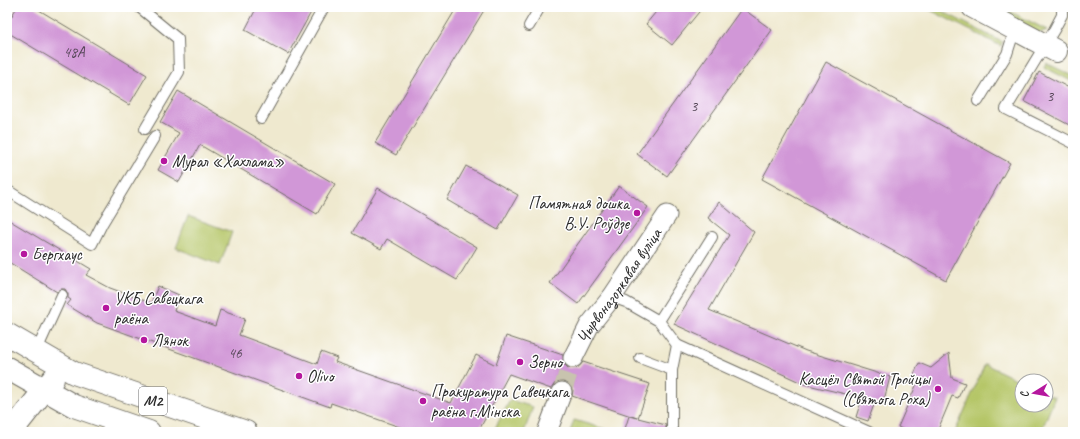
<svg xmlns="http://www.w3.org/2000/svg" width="1080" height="439" font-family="Caveat,sans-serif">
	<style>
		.green { fill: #b5c668; stroke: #70784a }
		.building { fill: #d197d7 }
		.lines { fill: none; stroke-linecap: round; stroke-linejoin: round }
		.street-tunnel { stroke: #c8c3ae; stroke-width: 19; stroke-dasharray: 19 10; stroke-linecap: butt }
		.lane-casing { stroke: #706e64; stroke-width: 12 }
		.street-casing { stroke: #706e64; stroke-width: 21 }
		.secondary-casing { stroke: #706e64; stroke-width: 24 }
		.primary-casing { stroke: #706e64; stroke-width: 24 }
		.lane { stroke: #fff; stroke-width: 10 }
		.street { stroke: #fff; stroke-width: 19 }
		.secondary { stroke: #fff; stroke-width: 22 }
		.primary { stroke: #fff; stroke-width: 22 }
		.poi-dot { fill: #b5179e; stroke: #fff; stroke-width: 1.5 }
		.labels { text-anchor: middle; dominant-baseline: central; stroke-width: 3; stroke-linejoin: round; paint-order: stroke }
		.number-label { font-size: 15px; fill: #544656 }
		.shield { fill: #fff; stroke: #6b6b6b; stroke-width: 1 }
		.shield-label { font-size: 16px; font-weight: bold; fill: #2b2b2b }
		.poi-label { font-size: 17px; fill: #2b2b2b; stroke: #fff; text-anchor: start }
		.street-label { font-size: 17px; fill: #2b2b2b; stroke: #fff }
	</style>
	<rect width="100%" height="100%" fill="#fff"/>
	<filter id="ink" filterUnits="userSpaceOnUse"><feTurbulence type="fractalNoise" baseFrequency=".025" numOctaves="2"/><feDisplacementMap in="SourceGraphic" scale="8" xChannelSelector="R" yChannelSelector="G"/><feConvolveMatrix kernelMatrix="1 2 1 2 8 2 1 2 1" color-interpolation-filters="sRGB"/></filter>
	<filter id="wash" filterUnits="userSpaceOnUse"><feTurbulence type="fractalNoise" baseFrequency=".012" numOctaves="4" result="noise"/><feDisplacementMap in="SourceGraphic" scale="16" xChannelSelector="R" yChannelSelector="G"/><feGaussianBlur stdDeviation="0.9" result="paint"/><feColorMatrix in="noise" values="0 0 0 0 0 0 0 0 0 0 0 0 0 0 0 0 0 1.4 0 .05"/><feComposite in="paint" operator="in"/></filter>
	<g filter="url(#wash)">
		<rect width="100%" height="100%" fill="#efe9cf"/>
		<g class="green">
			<path d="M924 7H934L1002 42 1001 46Z"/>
			<path d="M986 7H1001L1047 30 1037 34Z"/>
			<path d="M1046 63 1073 76V82L1044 67Z"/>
			<path d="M188 216 232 232 220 265 176 248Z"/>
			<path d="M985 364 1022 382V405H1046V394L1055 397 1041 432H955Z"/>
			<path d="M510 400 533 407 524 432H493Z"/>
			<path d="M574 420 608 430 607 432H570Z"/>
		</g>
		<g id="blocks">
			<g class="building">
				<path d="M17 7H34L147 75 129 105 7 32V24Z"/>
				<path d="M257 7H314L288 54 245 30Z"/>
				<path d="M457 7H486L396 155 375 143Z"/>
				<path d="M660 7H703L672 45 646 24Z"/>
				<path d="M742 8 772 30 667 176 637 154Z"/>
				<path d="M826 62 1010 163 946 280 762 179Z"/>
				<path d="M1039 72 1073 90V127L1024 101Z"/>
				<path d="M178 91 335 184 317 214 200 145 179 182 158 170 179 133 160 122Z"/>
				<path d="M466 166 518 195 498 230 447 200Z"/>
				<path d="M619 186 648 207 578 304 550 283Z"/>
				<path d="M378 188 477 247 457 280 387 239 381 249 352 233Z"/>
				<path d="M719 202 754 232 709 310 806 351 890 377 883 404 875 402 868 421 856 417 862 398 804 384 674 324 729 235 708 218Z"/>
				<path d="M7 219 91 269 86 275 110 288 151 303 158 286 179 295 174 311 215 326 220 310 245 319 239 335 317 364 321 352 337 358 335 362 451 403 476 355 496 365 506 336 563 355 564 364 568 368 579 367 583 362 650 384 638 418 666 425V432H624L629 416 637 418 572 396 573 390 566 382 561 381 555 383 551 389 509 374 478 432H414L331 403 330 407 97 323 67 305 71 300 68 298V294L65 289H61L57 292 7 261Z"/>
				<path d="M949 353 952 378 965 383 958 398 952 396 937 432H908L898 427 918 381 912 379 919 363 931 368Z"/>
			</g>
		</g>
	</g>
	<g filter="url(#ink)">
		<use href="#blocks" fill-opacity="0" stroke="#706e64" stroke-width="1"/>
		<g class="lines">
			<path class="street-tunnel" d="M562 392 573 358"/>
			<defs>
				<g id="lane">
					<path d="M139 7 178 39 179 72 145 129"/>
					<path d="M1062 7V15L1054 30 1006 109 1073 143"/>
					<path d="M529 26 540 7"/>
					<path d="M978 101 1007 54 1015 29"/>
					<path d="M261 119 324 7"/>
					<path d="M7 190 92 244 102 224 155 136"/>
					<path d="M612 297 626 302 659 321 677 345 672 370"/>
					<path d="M659 321 712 237"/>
					<path d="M677 345 869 432"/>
					<path d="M36 352 62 295"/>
					<path d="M640 358 672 370V432"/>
				</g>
				<g id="street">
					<path id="s1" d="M573 358 589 326 612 297 667 215"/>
					<path d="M547 432 562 392"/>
				</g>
				<path id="secondary" d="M973 7 1056 51"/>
				<g id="primary">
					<path d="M7 334 74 373 246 432"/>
					<path d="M7 368 74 406 149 432"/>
					<path d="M11 432 53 379"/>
				</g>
			</defs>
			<use href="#lane" class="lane-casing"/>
			<use href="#street" class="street-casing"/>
			<use href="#secondary" class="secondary-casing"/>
			<use href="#primary" class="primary-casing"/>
			<use href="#lane" class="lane"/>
			<use href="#street" class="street"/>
			<use href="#secondary" class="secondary"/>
			<use href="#primary" class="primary"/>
		</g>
	</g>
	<g class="poi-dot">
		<circle cx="164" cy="161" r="4"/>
		<circle cx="637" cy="213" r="4"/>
		<circle cx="24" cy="254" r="4"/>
		<circle cx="106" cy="308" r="4"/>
		<circle cx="144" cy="340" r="4"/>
		<circle cx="520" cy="362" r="4"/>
		<circle cx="299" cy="376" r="4"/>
		<circle cx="938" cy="389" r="4"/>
		<circle cx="423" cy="401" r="4"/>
	</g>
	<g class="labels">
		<g class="number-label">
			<text x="74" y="52">48А</text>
			<text x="1050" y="96">3</text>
			<text x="694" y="106">3</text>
			<text x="235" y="353">46</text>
		</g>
		<rect class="shield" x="139" y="387" width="28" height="28" rx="3"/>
		<g class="shield-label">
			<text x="153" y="401">М2</text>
		</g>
		<g class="poi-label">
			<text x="172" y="161">Мурал «Хахлама»</text>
			<text x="629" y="203" text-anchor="end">Памятная дошка<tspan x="629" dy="20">В.У. Роўдзе</tspan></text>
			<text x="32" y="254">Бергхаус</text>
			<text x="114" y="298">УКБ Савецкага<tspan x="114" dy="20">раёна</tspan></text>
			<text x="152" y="340">Лянок</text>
			<text x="528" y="362">Зерно</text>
			<text x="307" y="376">Olivo</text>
			<text x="930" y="379" text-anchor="end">Касцёл Святой Тройцы<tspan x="930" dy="20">(Святога Роха)</tspan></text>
			<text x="431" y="391">Пракуратура Савецкага<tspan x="431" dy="20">раёна г.Мінска</tspan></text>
		</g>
		<g class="street-label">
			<text stroke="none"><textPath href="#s1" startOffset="86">Чырвоназоркавая вуліца</textPath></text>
		</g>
	</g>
	<rect width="1080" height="439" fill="none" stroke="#fff" stroke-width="24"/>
	<g transform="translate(1034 393) rotate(259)"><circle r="19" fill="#ffffff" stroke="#aaaaaa"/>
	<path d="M0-3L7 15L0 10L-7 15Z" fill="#b5179e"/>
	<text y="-6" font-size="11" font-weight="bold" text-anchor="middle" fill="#2b2b2b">С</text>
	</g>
</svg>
